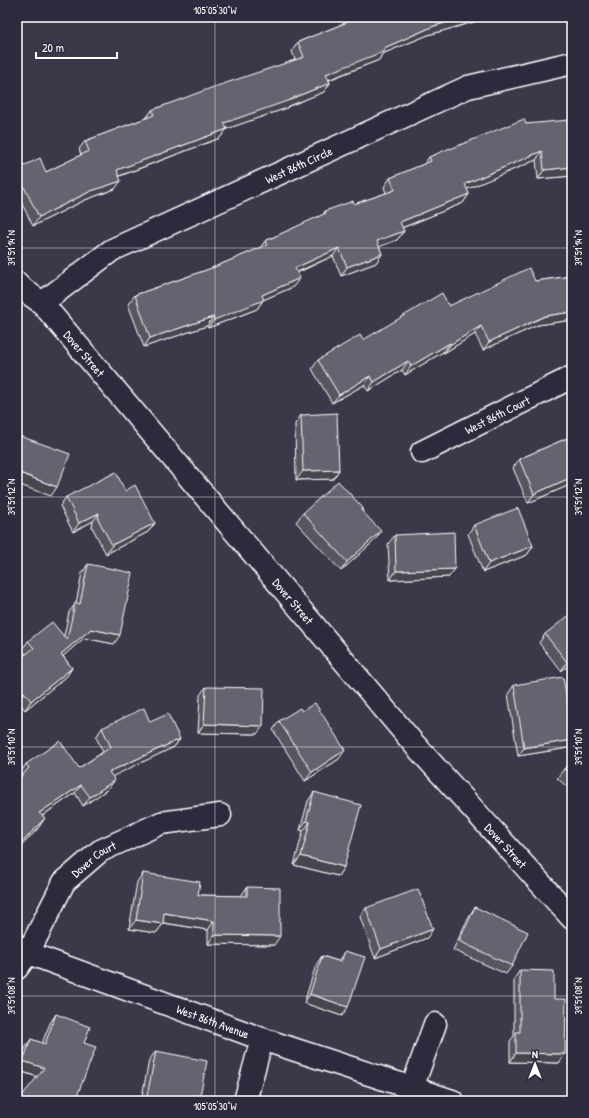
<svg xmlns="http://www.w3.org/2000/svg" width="589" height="1118" font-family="'Patrick Hand',sans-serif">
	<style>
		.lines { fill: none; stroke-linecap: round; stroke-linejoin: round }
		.minor-casing { stroke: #fff; stroke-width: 25 }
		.minor { stroke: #2f2a3d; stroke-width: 22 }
		.wall { fill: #585460; stroke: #fff }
		.shaded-wall { fill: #47454e; stroke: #fff }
		.building { fill: #666270; stroke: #fff }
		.ticks { fill: none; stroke: #fff; stroke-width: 1; stroke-opacity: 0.45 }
		.labels { text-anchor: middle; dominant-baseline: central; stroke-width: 3; stroke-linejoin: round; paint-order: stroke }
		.street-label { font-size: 12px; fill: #fff; stroke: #2f2a3d }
		.neatline { fill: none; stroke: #fff; stroke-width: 1.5 }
		.ticks-label { font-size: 10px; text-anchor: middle; fill: #fff }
	</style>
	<rect width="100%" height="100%" fill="#3c3749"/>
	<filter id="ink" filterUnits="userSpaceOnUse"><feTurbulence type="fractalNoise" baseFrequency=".025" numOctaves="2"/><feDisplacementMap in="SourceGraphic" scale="8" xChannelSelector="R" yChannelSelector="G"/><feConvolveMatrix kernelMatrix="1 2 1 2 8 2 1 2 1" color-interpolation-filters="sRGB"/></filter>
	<g filter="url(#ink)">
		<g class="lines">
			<defs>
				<g id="minor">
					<path id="s1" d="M17 283 24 290 42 303 414 744 572 918"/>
					<path id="s2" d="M42 303 112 250 468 87 572 63"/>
					<path id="s3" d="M422 452 572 377"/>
					<path id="s4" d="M17 946 28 953 262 1039 452 1101"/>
					<path id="s5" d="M17 968 28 953 64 882 100 851 161 823 220 815"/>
					<path d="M412 1088 435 1024"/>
					<path d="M245 1101 262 1039"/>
				</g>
			</defs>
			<use href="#minor" class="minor-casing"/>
			<use href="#minor" class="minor"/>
		</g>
		<g class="wall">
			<path d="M360 17H489L488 18 428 35 382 54 379 60 329 80 330 83 324 92 289 106 287 108 226 129 220 138 120 176 115 189 85 200 33 226 17 194V173L46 172 81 155 79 149 85 141 146 118 152 110 295 60 292 51 298 42Z"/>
			<path d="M572 122V176L538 179 536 160 467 189 469 194 463 203 402 228 404 231 397 240 379 246 382 254 376 263 341 276 333 256 297 273 293 287 263 300 257 309 208 328 207 326 144 347 128 304 135 295 212 268 260 248 265 241 323 215 325 211 354 204 386 193 384 187 390 178 424 164 429 157 526 124Z"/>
			<path d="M572 276V320L538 325 483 350 475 334 444 353 443 352 405 375 402 370 368 391 364 385 332 403 312 369 318 360 363 340 449 306 535 281Z"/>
			<path d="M301 415 339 470 333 479 296 480 295 424Z"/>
			<path d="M572 436V484L528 503 513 468 519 459Z"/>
			<path d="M66 497 155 523 148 532 106 554 92 527 93 521 73 532 60 506Z"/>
			<path d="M363 508 362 510 375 540 341 571 296 522 303 513Z"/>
			<path d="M474 525 533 546 527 555 483 572 468 534Z"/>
			<path d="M395 535 449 577 390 580 388 544Z"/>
			<path d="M88 564 114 644 84 638 63 656 72 668 66 677 25 710 18 701 26 654 22 650 28 641 64 636 69 612 76 603 82 573Z"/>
			<path d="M545 634 572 663 561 671 539 643Z"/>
			<path d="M514 685 572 728V742L568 748 518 756 508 694Z"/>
			<path d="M206 687 257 734 198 733 200 695Z"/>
			<path d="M279 721 339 759 305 781 273 730Z"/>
			<path d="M150 722 180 739 174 747 112 776 108 789 83 806 75 793 42 816 39 827 17 851V781L22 776 20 773 26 764 79 768 103 752 96 737 102 728Z"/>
			<path d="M572 760V791L557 778 564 769Z"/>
			<path d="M314 792 344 867 338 876 294 865 303 831 300 830 308 801Z"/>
			<path d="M143 873 198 895 241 896 247 887 274 945 208 944V930L163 923V924L156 933 129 929 137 882Z"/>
			<path d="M475 907 512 966 506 974 453 950 469 916Z"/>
			<path d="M366 908 427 938 375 958 360 917Z"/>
			<path d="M345 951 342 1016 304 1003 316 965 322 956 338 961Z"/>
			<path d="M520 970 554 999 565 1054 559 1063 510 1062V1041L514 1036V979Z"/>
			<path d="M56 1014 37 1077 17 1070 25 1048 31 1039 42 1043 50 1023Z"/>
			<path d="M156 1051 199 1101H141L149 1060Z"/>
		</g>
		<g class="shaded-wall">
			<path d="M466 17H489L488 18 428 35 382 54 379 60 320 83 326 74 384 48 434 26Z"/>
			<path d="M330 83 324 92 289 106 287 108 218 132 224 123 293 98Z"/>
			<path d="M227 129 220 138 111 179 117 170Z"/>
			<path d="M542 151 536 160 458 193 465 184Z"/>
			<path d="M572 167V176L538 179 544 170Z"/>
			<path d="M121 181 115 189 85 200 33 226 39 217 91 191Z"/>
			<path d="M469 194 463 203 394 231 400 222Z"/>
			<path d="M404 231 397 240 371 250 377 241Z"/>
			<path d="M339 248 333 256 288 276 295 268Z"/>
			<path d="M382 254 376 263 341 276 347 267Z"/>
			<path d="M300 278 293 287 263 300 257 309 208 328 214 320 262 295Z"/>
			<path d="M572 312V320L538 325 483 350 489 342 545 316Z"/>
			<path d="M213 317 207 326 144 347 150 338Z"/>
			<path d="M481 326 475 334 444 353 451 344Z"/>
			<path d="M450 343 443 352 405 375 411 366Z"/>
			<path d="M408 361 402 370 368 391 374 382Z"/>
			<path d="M370 376 364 385 332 403 339 395Z"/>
			<path d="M339 470 333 479 296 480 303 471Z"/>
			<path d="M17 472 57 487 51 496 17 484Z"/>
			<path d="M572 477V484L528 503 534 494Z"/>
			<path d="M99 513 93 521 73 532 79 523Z"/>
			<path d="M155 523 148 532 106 554 112 545Z"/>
			<path d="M381 531 375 540 341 571 347 562Z"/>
			<path d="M533 546 527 555 483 572 489 563Z"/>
			<path d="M455 569 449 577 390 580 396 571Z"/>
			<path d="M91 629 120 635 114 644 84 638 55 663 61 654Z"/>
			<path d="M572 659V663L561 671 567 662Z"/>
			<path d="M72 668 66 677 25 710 31 701Z"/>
			<path d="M24 692 18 701 17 702V699Z"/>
			<path d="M204 724 263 726 257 734 198 733Z"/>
			<path d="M180 739 174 747 103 781 109 772Z"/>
			<path d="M572 740V742L568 748 518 756 524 748Z"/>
			<path d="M345 750 339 759 305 781 312 772Z"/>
			<path d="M115 780 108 789 83 806 90 797Z"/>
			<path d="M81 785 75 793 33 822 39 813Z"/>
			<path d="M45 818 39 827 17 851V848Z"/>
			<path d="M306 821 310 822 303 831 300 830Z"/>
			<path d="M301 856 344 867 338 876 294 865Z"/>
			<path d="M164 913 214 921 208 930 158 922Z"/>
			<path d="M136 920 163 924 156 933 129 929Z"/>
			<path d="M433 929 427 938 375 958 381 949Z"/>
			<path d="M214 935 280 936 274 945 208 944Z"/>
			<path d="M310 994 348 1007 342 1016 304 1003Z"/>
			<path d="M516 1053 565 1054 559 1063 510 1062Z"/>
			<path d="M23 1061 44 1068 38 1077 17 1070Z"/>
		</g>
		<g class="building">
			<path d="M360 17H466L434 26 384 48 385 51 326 74 330 83 293 98V99L224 123 227 129 117 170 121 181 91 191 39 217 17 173V169L40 158 46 172 89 151 85 141 154 115 152 110 211 88 304 57 298 42Z"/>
			<path d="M524 119 526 124 569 120 570 122H572V167L544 170 542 151 465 184 469 194 400 222 404 231 377 241 382 254 347 267 339 248 295 268 300 278 262 295 264 300 214 320 213 317 150 338 135 295 212 268 267 245 265 241 326 213 325 211 353 201 354 204 395 190 390 178 431 161 429 157 450 148V149Z"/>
			<path d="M529 268 535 281 572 276V312L545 316 489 342 481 326 451 344 450 343 411 366 408 361 374 382 370 376 339 395 318 360 360 335 363 340 442 293 449 306Z"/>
			<path d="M337 413 339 470 303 471 301 415Z"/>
			<path d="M17 435 70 454 57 487 17 472Z"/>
			<path d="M572 436V477L534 494 519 459Z"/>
			<path d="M116 472 125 491 135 485 155 523 112 545 98 519 99 513 79 523 66 497Z"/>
			<path d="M338 481 363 508 361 510 381 531 347 562 303 513Z"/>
			<path d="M518 508 533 546 489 563 474 525Z"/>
			<path d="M454 532 455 569 396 571 395 535Z"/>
			<path d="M88 564 133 573 120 635 91 629 61 654 72 668 31 701 24 692 17 699V661L34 648 28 641 52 622 67 640 75 603 80 604Z"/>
			<path d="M572 613V659L567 662 545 634Z"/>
			<path d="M563 677 572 728V740L524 748 514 685Z"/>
			<path d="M206 687 264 688 263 726 204 724Z"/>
			<path d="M315 703 345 750 312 772 279 721 300 708 302 711Z"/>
			<path d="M144 708 150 722 168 714 180 739 109 772 115 780 90 797 81 785 39 813 45 818 17 848V781L29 768 26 764 60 741 79 768 111 747 102 728Z"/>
			<path d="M572 760V777L564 769Z"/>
			<path d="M314 792 361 805 344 867 301 856 310 822 306 821Z"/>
			<path d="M143 873 200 882 198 895 247 896V887L280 888V936L214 935V921L164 913 163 924 136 920Z"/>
			<path d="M418 889 433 929 381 949 366 908Z"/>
			<path d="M475 907 528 932 512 966 459 941Z"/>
			<path d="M345 951 365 957 348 1007 310 994 322 956 341 962Z"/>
			<path d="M520 970 554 971V999H566L565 1054 516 1053V1032H520Z"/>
			<path d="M56 1014 90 1027 84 1043 96 1047 75 1101H18L44 1068 23 1061 31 1039 45 1044Z"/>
			<path d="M156 1051 207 1061 199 1101H146Z"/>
		</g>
	</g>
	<path class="ticks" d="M215 17V1101M17 248H572M17 497H572M17 747H572M17 996H572"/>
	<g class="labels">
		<g class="street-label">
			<text stroke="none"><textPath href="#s2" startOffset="293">West 86th Circle</textPath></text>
			<text stroke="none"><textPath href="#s1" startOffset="98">Dover Street</textPath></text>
			<text stroke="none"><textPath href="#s3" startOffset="84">West 86th Court</textPath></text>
			<text stroke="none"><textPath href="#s1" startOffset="422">Dover Street</textPath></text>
			<text stroke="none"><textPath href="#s1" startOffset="746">Dover Street</textPath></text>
			<text stroke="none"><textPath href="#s5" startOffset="136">Dover Court</textPath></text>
			<text stroke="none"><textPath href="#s4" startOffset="210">West 86th Avenue</textPath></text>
		</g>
	</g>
	<rect width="589" height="1118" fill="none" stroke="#2f2a3d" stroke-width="44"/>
	<g transform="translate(535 1064)" stroke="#2f2a3d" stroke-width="3" paint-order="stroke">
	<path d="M0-3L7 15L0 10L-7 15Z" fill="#ffffff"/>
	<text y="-6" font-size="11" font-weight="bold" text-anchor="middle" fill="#ffffff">N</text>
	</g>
	<path d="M36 52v6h81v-6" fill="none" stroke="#ffffff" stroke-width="2"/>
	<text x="42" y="52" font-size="12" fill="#ffffff" stroke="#2f2a3d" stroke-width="3" paint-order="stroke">20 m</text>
	<rect x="22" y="22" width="545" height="1074" class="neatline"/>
	<g class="ticks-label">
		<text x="215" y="14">105°05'30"W</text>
		<text transform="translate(11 248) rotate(-90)" y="4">39°51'14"N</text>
		<text transform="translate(578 248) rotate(-90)" y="4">39°51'14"N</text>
		<text transform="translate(11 497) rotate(-90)" y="4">39°51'12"N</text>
		<text transform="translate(578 497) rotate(-90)" y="4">39°51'12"N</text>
		<text transform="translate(11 747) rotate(-90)" y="4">39°51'10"N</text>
		<text transform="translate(578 747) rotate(-90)" y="4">39°51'10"N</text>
		<text transform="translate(11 996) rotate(-90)" y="4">39°51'08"N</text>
		<text transform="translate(578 996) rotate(-90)" y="4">39°51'08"N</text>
		<text x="215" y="1110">105°05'30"W</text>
	</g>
</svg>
